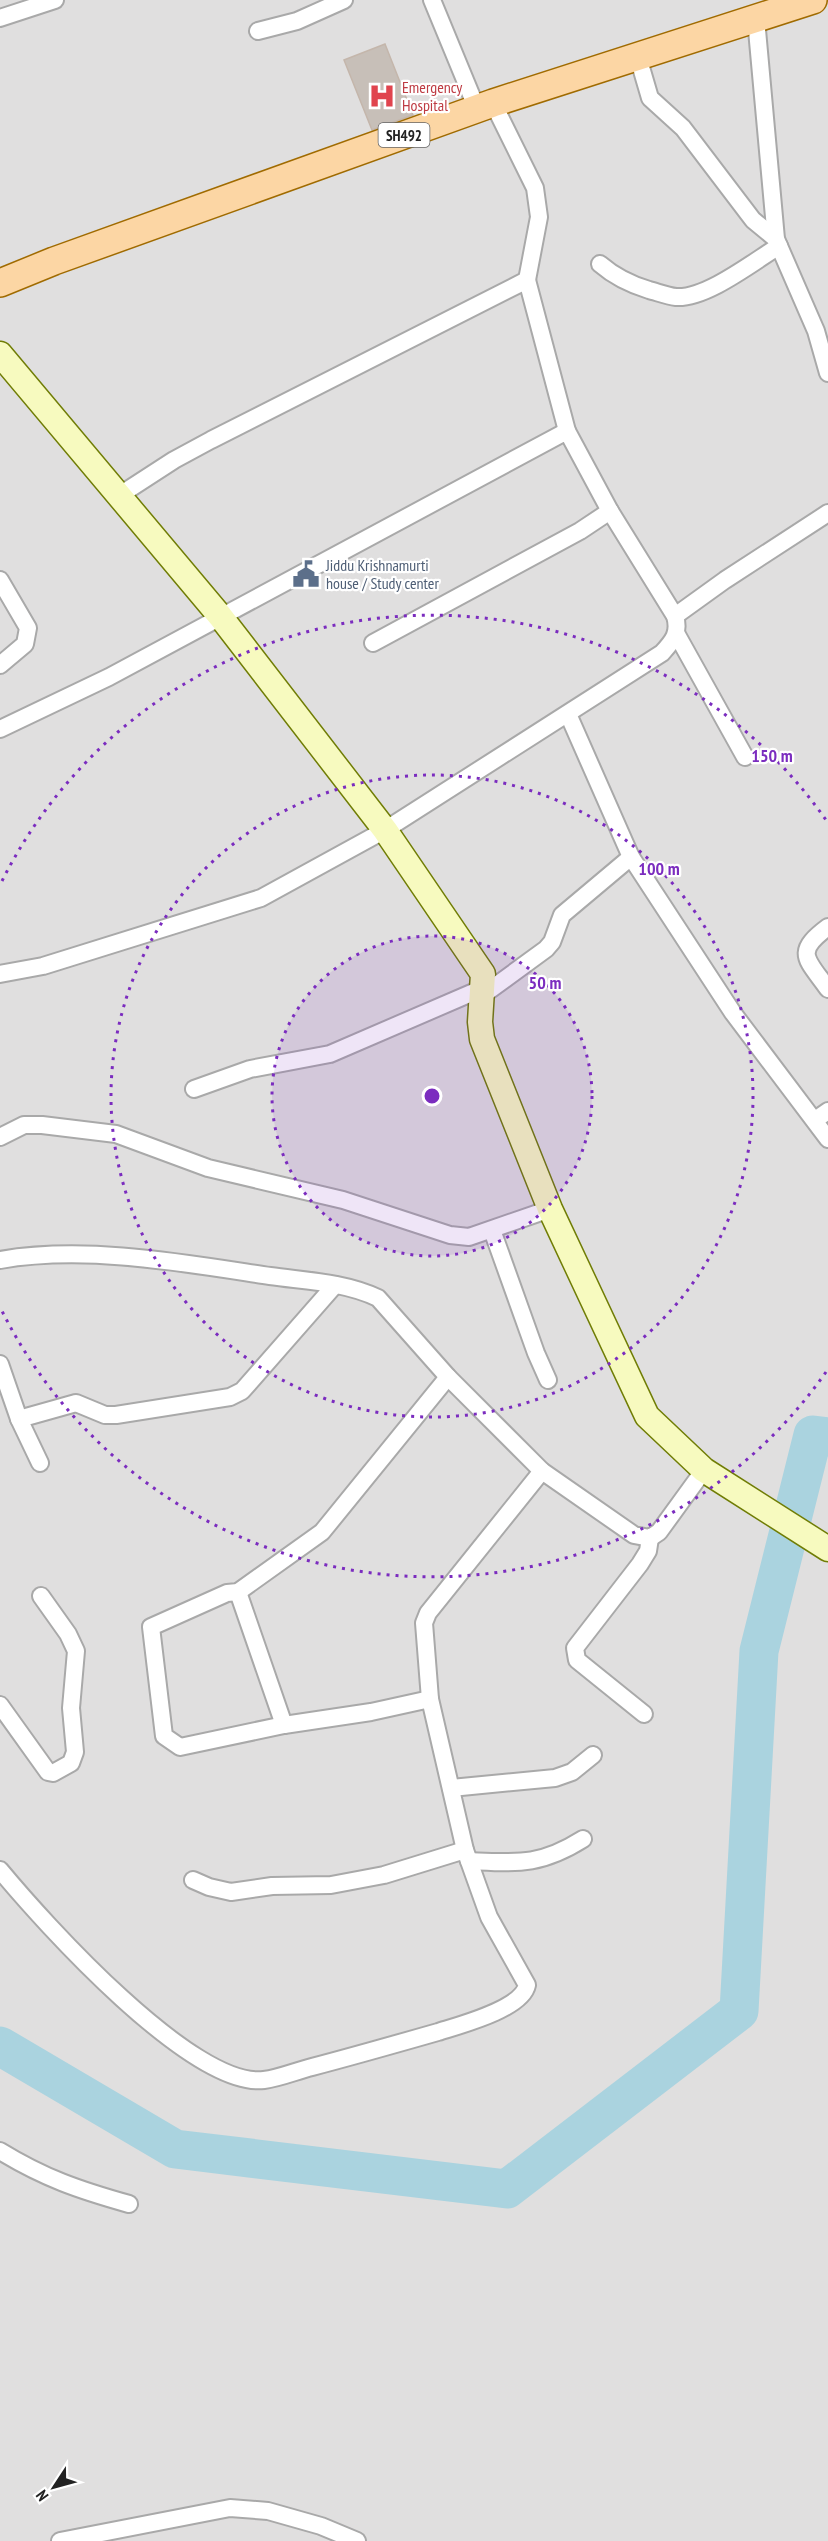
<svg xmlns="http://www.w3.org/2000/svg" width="828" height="2541" font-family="'PT Sans Narrow',sans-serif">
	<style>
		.residential { fill: #e0dfdf }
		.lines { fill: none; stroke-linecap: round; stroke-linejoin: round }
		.river { stroke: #aad3df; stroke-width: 39 }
		.building { fill: #c7bfb8; stroke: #c4b6ab; stroke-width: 1.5 }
		.street-casing { stroke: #a9a9a9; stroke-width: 20 }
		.secondary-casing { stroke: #707d05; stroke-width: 27 }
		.primary-casing { stroke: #a06b00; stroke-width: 30 }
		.street { stroke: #fff; stroke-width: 16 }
		.secondary { stroke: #f7fabf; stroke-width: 24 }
		.primary { stroke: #fcd6a4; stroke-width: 27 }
		.ring { fill: none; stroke: #7b2cbf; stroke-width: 3; stroke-dasharray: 3 6 }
		.labels { text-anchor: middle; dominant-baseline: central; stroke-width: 4.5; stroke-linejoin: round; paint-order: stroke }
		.shield { fill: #fff; stroke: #646464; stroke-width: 1.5 }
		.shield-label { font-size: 15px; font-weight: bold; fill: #222 }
		.health-label { font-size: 16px; fill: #be3a42; stroke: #fff; text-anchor: start }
		.service-label { font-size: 16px; fill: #4e5e75; stroke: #fff; text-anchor: start }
		.centre { fill: #7b2cbf; stroke: #fff; stroke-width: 3 }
		.ring-label { font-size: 18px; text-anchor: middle; font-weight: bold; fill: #7b2cbf; stroke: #fff; stroke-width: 4.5; stroke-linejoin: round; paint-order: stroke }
	</style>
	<rect width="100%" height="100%" fill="#f2efe9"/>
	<rect class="residential" x="0" y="0" width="828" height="2541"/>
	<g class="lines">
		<path class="river" d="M0 2046 175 2149 507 2189 739 2011 759 1651 813 1435 828 1437"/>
	</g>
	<path class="building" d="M385 44 413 115 372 130 344 60Z"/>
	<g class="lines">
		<defs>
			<g id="street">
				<path d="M432 0 477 109"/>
				<path d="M0 18 55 0"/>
				<path d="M756 19 776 239 816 331 828 373"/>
				<path d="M258 31 297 21 344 0"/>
				<path d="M638 57 650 98 683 128 753 220 776 239"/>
				<path d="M493 103 535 188 539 217 527 280"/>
				<path d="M600 264C615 277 629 284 649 290 657 292 667 296 676 297 706 299 753 262 779 246"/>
				<path d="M120 495 174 460 211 440 527 280 567 431"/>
				<path d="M0 580 28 628 25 644 0 665"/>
				<path d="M675 616 725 580 828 513"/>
				<path d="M676 633 745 757"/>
				<path d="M373 643 580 531 610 511"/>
				<path d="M568 714 631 857 733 1013 828 1139"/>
				<path d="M0 729 109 677 567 431 610 511 675 616C680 633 673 641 662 653L385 830 261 898 43 966 0 974"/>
				<path d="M828 927C793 953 807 959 828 989"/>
				<path d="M483 995 546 949 552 942 562 915 631 857"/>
				<path d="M194 1089 250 1069 330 1054 483 988"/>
				<path d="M815 1120 828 1111"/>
				<path d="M0 1137 24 1125H42L116 1134 208 1168 343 1200 450 1235 469 1237 550 1209"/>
				<path d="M492 1230 536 1353 548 1380"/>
				<path d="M0 1260C86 1245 184 1263 270 1276 305 1281 345 1282 378 1298L448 1377 542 1471 634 1535 650 1538 659 1532 704 1470"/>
				<path d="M0 1364 19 1419 40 1463"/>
				<path d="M19 1419 76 1403 105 1415H116L230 1397 242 1391 335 1285"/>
				<path d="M238 1592 284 1725"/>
				<path d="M430 1699 371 1712 284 1725 180 1747 164 1736 151 1627 227 1593 238 1592 322 1532 448 1377"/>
				<path d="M0 1705 48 1772 53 1773 71 1763 75 1752 71 1708 76 1651 68 1634 41 1596"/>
				<path d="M644 1714 577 1660 575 1648 640 1564 648 1551 650 1538"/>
				<path d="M451 1788 555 1778 572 1772 593 1755"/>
				<path d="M469 1861C518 1863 540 1866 583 1839"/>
				<path d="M0 1870C44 1923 193 2089 264 2080 280 2078 296 2071 312 2067 354 2056 396 2044 438 2032 460 2025 522 2009 527 1985L489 1917 465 1850 430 1699 424 1623 428 1613 542 1471"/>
				<path d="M193 1880 209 1887 231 1892 272 1886 331 1885 384 1875 465 1850"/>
				<path d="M0 2151C44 2178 79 2190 129 2204"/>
				<path d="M60 2541 230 2508 268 2511 321 2526 357 2541"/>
			</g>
			<path id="secondary" d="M0 354 220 616 385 830 483 974 480 1022 482 1039 550 1209 647 1416 704 1470 828 1549"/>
			<path id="primary" d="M0 283 54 261 493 103 813 0"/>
		</defs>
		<use href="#street" class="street-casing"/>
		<use href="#secondary" class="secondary-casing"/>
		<use href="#primary" class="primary-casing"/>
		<use href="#street" class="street"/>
		<use href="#secondary" class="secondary"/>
		<use href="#primary" class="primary"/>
	</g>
	<circle cx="432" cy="1096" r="160" fill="#7b2cbf" fill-opacity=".12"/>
	<g class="ring">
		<circle cx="432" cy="1096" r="160"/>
		<circle cx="432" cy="1096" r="321"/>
		<path d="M826 1372A481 481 0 0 1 2 1311M2 881A481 481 0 0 1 826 820"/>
	</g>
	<defs>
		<symbol id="hospital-bare" viewBox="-9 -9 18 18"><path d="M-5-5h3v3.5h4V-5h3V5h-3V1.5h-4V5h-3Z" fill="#e0444e" stroke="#fff" stroke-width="2.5" paint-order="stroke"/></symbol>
		<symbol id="civic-bare" viewBox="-9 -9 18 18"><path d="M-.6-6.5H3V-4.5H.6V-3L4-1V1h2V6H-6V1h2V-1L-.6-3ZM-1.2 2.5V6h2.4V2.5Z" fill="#5c6f8a" stroke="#fff" stroke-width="2.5" paint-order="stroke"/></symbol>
	</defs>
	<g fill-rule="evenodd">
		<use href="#hospital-bare" x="363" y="77" width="38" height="38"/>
		<use href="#civic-bare" x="287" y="555" width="38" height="38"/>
	</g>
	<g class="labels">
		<rect class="shield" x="378.5" y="123" width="51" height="24" rx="4.5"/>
		<g class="shield-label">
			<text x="404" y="135">SH492</text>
		</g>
		<g class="health-label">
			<text x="402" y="87">Emergency<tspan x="402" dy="18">Hospital</tspan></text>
		</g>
		<g class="service-label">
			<text x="326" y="565">Jiddu Krishnamurti<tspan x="326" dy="18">house / Study center</tspan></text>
		</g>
	</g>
	<circle cx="432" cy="1096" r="9" class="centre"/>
	<g class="ring-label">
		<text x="772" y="762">150 m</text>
		<text x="659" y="875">100 m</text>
		<text x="545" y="989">50 m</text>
	</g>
	<g transform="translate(54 2487) rotate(234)" stroke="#ffffff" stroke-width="4.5" paint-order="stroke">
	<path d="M0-4.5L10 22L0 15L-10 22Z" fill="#222222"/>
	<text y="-9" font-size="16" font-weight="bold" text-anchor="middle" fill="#222222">N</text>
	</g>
</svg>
